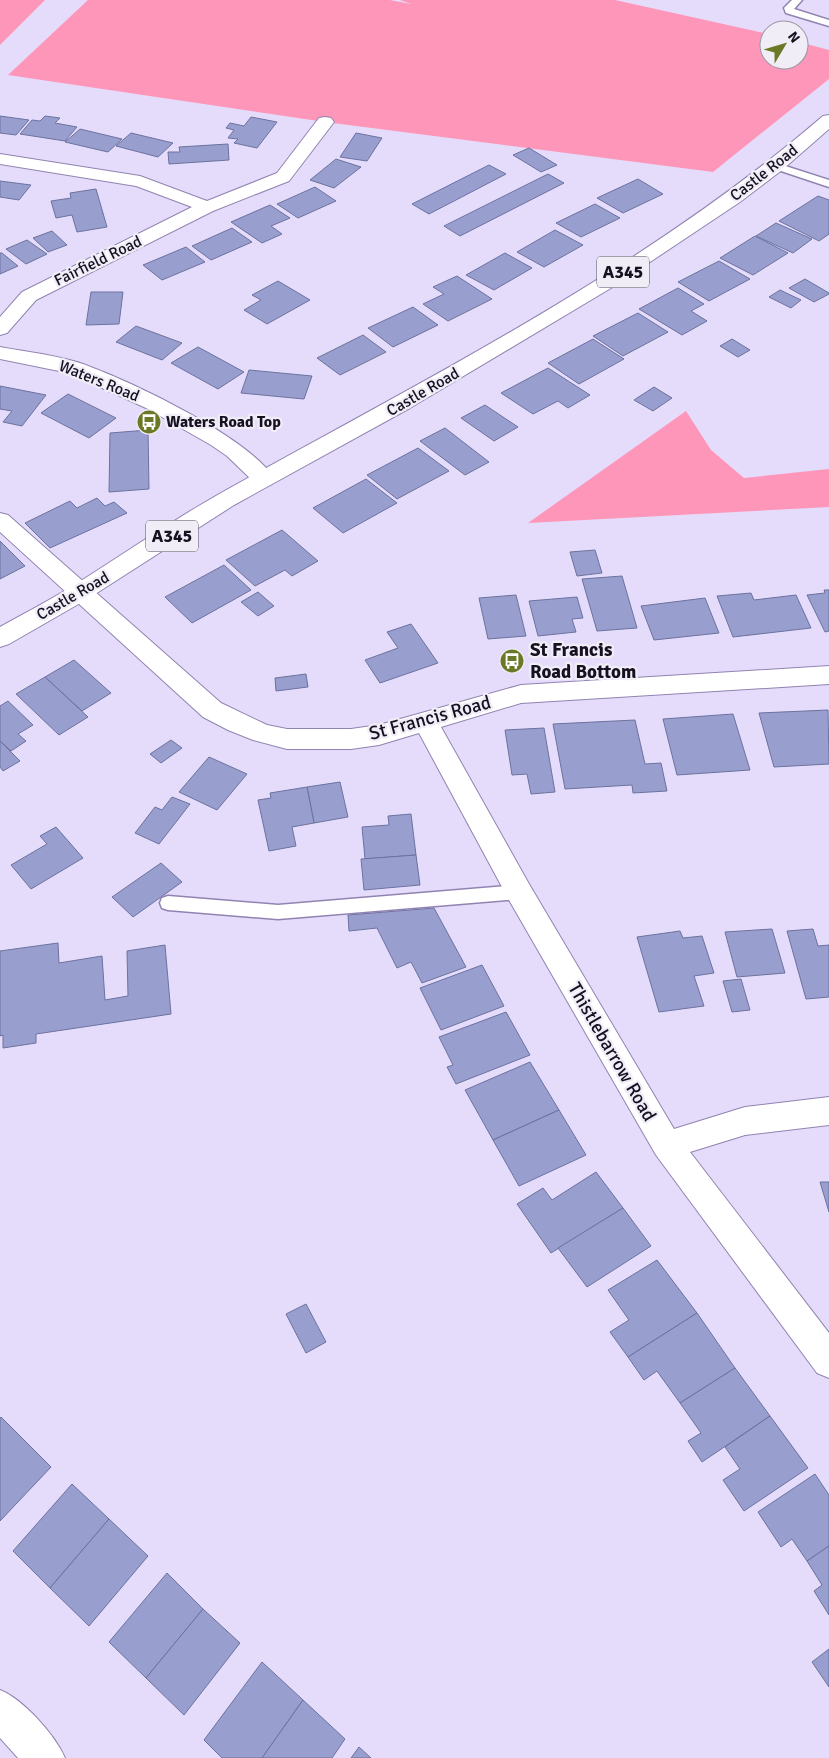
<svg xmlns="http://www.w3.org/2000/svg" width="829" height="1758" font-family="Signika,sans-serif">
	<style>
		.green { fill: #fe96ba }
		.building { fill: #989ece; stroke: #6c729f }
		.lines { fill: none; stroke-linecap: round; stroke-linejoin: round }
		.lane-casing { stroke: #9183b1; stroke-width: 3 }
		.street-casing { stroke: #9183b1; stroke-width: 2 }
		.primary-casing { stroke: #9183b1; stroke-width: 2 }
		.lane { fill: #fff; fill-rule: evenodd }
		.street { fill: #fff; fill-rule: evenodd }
		.primary { fill: #fff; fill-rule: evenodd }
		.labels { text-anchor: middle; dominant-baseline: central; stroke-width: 4.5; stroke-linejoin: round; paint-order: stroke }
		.far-street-label { font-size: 16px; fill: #161021; stroke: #f0edf7 }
		.far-poi-label { font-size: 16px; font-weight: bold; fill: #161021; stroke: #f0edf7; text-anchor: start }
		.shield { fill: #f0edf7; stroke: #575261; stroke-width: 1 }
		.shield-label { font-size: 18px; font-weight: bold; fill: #161021 }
		.poi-label { font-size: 19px; font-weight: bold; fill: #161021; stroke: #f0edf7; text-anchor: start }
		.street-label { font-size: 19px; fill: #161021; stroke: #f0edf7 }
	</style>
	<rect width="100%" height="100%" fill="#e5dcfb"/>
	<g class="green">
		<path d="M0 0H45L0 45Z"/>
		<path d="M88 0H390L411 4 400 0H615L769 34V60H799V42L829 50V79L713 172 325 122 8 75Z"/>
		<path d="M686 411 711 450 744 478 829 469V507L528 523Z"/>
	</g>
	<g class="building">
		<path d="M0 116 29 120 16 135 0 133Z"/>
		<path d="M45 116 60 118 55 123 77 127 65 141 20 134 32 120 40 121Z"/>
		<path d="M251 117 277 122 257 148 234 143 238 139 228 138 234 130 226 128 230 123 244 126Z"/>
		<path d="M80 129 122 139 108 152 65 142Z"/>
		<path d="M131 133 173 143 158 157 116 146Z"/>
		<path d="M356 133 382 138 367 161 340 157Z"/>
		<path d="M228 144 229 160 169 164 168 152H180L179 147Z"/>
		<path d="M529 148 557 165 541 172 513 155Z"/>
		<path d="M336 159 361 167 334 188 310 180Z"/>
		<path d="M489 165 506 174 429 214 412 204Z"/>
		<path d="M548 174 564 183 460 236 444 226Z"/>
		<path d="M638 179 663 194 623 213 597 198Z"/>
		<path d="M0 181 31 185 19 200 0 197Z"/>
		<path d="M315 187 336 201 298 218 277 204Z"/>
		<path d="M96 189 107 227 77 232 72 215 56 218 51 201 71 198 70 193Z"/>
		<path d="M818 196 829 200V234L819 241 779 221Z"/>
		<path d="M595 204 620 218 581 237 556 223Z"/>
		<path d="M270 205 290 218 271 226 282 234 262 243 231 222Z"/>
		<path d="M776 223 812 239 793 253 756 236Z"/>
		<path d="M232 228 252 242 211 260 192 246Z"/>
		<path d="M555 230 583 245 544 267 517 252Z"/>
		<path d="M52 231 67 245 48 252 33 238Z"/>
		<path d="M755 236 788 253 753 275 720 258Z"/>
		<path d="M27 240 47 254 26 264 6 249Z"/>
		<path d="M186 247 205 262 162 280 143 265Z"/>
		<path d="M0 253H2L18 266 0 274Z"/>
		<path d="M505 253 532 268 494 290 466 275Z"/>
		<path d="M719 261 750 279 709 301 678 282Z"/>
		<path d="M457 276 492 299 448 321 423 304 444 294 433 287Z"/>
		<path d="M805 279 829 293V294L814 302 789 288Z"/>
		<path d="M278 281 310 300 267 324 244 310 261 300 252 295Z"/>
		<path d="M678 288 704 304 691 311 707 321 682 335 639 309Z"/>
		<path d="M780 290 801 300 791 308 769 297Z"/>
		<path d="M91 292H123L119 324 86 325Z"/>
		<path d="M413 307 438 325 393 347 368 328Z"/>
		<path d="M638 313 668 332 623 356 593 336Z"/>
		<path d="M136 326 182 343 162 360 116 342Z"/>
		<path d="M363 335 386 352 340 375 317 358Z"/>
		<path d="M593 339 624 359 579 384 548 363Z"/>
		<path d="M732 339 750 350 738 357 720 346Z"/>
		<path d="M198 347 244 372 218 389 171 363Z"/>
		<path d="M548 368 590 395 568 408 558 401 533 414 501 393Z"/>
		<path d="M249 370 312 376 304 399 241 393Z"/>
		<path d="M0 386 46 395 22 426 3 422 12 411 0 409Z"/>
		<path d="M654 387 672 398 653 411 634 400Z"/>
		<path d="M68 394 116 418 89 438 41 413Z"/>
		<path d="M485 405 518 427 494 441 461 418Z"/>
		<path d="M445 428 489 462 465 475 420 441Z"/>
		<path d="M148 430 149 489 109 492 110 433Z"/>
		<path d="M418 448 449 471 397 499 367 475Z"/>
		<path d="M366 479 397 503 343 533 313 508Z"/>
		<path d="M97 498 105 506 114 502 127 513 50 548 25 523 70 501 77 508Z"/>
		<path d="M282 530 318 561 292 576 285 570 255 586 226 560Z"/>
		<path d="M0 541 25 566 0 579Z"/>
		<path d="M595 550 602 573 577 576 570 552Z"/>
		<path d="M224 565 251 590 192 623 165 597Z"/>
		<path d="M622 576 637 628 597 631 582 579Z"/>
		<path d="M824 590H829V631L825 632 807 595 825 593Z"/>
		<path d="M258 592 274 606 258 616 241 602Z"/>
		<path d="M751 593 754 600 796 595 811 628 733 637 717 596Z"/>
		<path d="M516 595 526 636 488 639 479 598Z"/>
		<path d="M577 597 583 618 572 619 576 632 538 636 529 601Z"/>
		<path d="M705 598 719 633 654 640 641 606Z"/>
		<path d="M411 624 438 663 380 683 365 660 398 648 387 632Z"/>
		<path d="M74 660 111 693 82 711 45 677Z"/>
		<path d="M306 674 308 687 276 691 275 678Z"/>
		<path d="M45 677 88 717 59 735 16 694Z"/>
		<path d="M8 701 33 725 18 734 26 741 11 751 0 741V706Z"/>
		<path d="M828 710 829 764 774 767 759 713Z"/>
		<path d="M733 714 750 770 677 775 663 719Z"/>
		<path d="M635 720 645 764 661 763 667 791 633 793 632 785 565 789 553 724Z"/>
		<path d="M544 728 555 792 531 794 527 774 512 775 505 730Z"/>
		<path d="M171 740 182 748 161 763 150 754Z"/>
		<path d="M0 741 20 761 3 771 0 767Z"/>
		<path d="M209 757 247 774 217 810 179 792Z"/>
		<path d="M340 782 348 817 314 823 307 787Z"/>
		<path d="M307 787 314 823 292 827 296 846 269 851 258 800 271 798 270 793Z"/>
		<path d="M172 797 190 804 159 844 135 833 155 807 162 810Z"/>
		<path d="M411 814 416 855 365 859 362 827 389 825 388 816Z"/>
		<path d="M56 827 83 858 31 889 11 865 47 844 40 836Z"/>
		<path d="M416 855 420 885 364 890 361 859Z"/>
		<path d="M161 863 182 882 133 917 112 897Z"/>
		<path d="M434 908 466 967 422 983 411 962 397 968 377 928 349 931 348 915Z"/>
		<path d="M772 929 785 973 737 977 725 932Z"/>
		<path d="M813 929 818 946 829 945V997L806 999 787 931Z"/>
		<path d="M680 931 683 938 702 936 714 973 694 976 704 1006 659 1012 637 937Z"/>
		<path d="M58 943 59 963 102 956 105 1000 128 996 127 951 165 945 171 1014 36 1034V1043L3 1048V1035L0 1036V951Z"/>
		<path d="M482 965 504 1006 441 1030 420 988Z"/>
		<path d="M741 979 750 1010 732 1012 723 981Z"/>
		<path d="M506 1012 530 1055 456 1084 447 1067 453 1065 439 1037Z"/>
		<path d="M530 1062 559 1110 493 1140 465 1090Z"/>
		<path d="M559 1110 586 1155 519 1186 493 1140Z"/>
		<path d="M596 1172 623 1208 551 1253 517 1204 543 1188 552 1200Z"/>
		<path d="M820 1182H829V1212Z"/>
		<path d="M623 1208 651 1246 587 1287 558 1248Z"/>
		<path d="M657 1260 697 1313 628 1357 610 1332 629 1320 608 1290Z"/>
		<path d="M306 1304 326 1342 306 1353 286 1314Z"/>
		<path d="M697 1313 735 1368 680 1403 657 1371 644 1380 628 1357Z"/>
		<path d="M735 1368 770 1416 702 1462 688 1441 701 1433 680 1403Z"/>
		<path d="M770 1416 808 1468 744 1511 723 1480 740 1469 725 1447Z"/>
		<path d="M1 1417 51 1467 0 1521V1418Z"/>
		<path d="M815 1474 829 1495V1546L807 1561 792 1539 781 1547 758 1512Z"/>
		<path d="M72 1484 109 1519 50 1588 13 1551Z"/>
		<path d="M109 1519 148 1556 89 1626 50 1588Z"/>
		<path d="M829 1546V1615L814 1591 822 1585 807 1561Z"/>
		<path d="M167 1573 203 1609 146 1678 109 1642Z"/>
		<path d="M203 1609 240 1643 184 1715 146 1678Z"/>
		<path d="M829 1649V1687L812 1662Z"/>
		<path d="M262 1662 303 1700 262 1758H222L204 1740Z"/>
		<path d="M303 1700 345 1739 332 1758H262Z"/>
		<path d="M359 1747 371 1758H351Z"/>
	</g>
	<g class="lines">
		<defs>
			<g id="lane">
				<path d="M792 0H802L794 9 829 20V26L786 13 784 8Z"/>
				<path d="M776 163 829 180V187L772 168V164Z"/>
				<path d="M519 885 525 887 527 892 525 897 519 899 278 919 168 910 162 908 160 903 162 898 168 896 278 905Z"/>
			</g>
			<g id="street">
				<path d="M325 117 331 118 334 122 289 181 213 211 36 300 7 333 0 335V317L22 292 192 207 136 186 0 164V154L140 176 207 201 277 173 319 118Z"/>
				<path d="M0 347C27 352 57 355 83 364 132 382 247 436 275 479L272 484 264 486 256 484 227 456 211 445 146 408 69 373 0 359Z"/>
				<path d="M0 513 8 515 221 703 267 725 287 729H351L379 725 521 685 829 666V684L521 703 441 727 529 884 674 1129 745 1107 829 1097V1125L745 1135 690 1152 829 1333V1378L817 1373 656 1155 509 900 419 733 379 745 351 749H287L253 740 228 730 203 717 0 532Z"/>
				<path d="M0 1690C23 1699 55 1735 65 1758H18L0 1738Z"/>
			</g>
			<path id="primary" d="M829 115V129L782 170 740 202 611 288 410 408 234 505 89 598 9 644 0 647V627C25 613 52 599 76 584 124 554 171 521 221 493 427 378 643 271 823 116Z"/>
		</defs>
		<use href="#lane" class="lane-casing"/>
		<use href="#street" class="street-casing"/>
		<use href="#primary" class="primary-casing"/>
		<use href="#lane" class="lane"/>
		<use href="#street" class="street"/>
		<use href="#primary" class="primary"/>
	</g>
	<defs>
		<symbol id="bus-disc" viewBox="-11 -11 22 22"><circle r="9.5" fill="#6b7926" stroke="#f0edf7"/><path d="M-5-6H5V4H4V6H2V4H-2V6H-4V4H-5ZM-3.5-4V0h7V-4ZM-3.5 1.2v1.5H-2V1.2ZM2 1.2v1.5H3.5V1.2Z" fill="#fff"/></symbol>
	</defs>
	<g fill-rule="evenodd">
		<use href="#bus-disc" x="135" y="408" width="28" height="28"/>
		<use href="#bus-disc" x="498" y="647" width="28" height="28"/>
	</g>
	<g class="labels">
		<g class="far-street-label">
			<text transform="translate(764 173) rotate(-38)">Castle Road</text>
			<text transform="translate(98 261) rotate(-26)">Fairfield Road</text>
			<text transform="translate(99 381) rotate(22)">Waters Road</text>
			<text transform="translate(423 392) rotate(-30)">Castle Road</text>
			<text transform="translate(73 596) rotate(-30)">Castle Road</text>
		</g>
		<g class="far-poi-label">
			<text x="166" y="422">Waters Road Top</text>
		</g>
		<g class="shield">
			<rect x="597" y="256.5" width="52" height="31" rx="4"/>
			<rect x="146" y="520.5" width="52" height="31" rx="4"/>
		</g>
		<g class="shield-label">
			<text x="623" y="272">A345</text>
			<text x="172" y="536">A345</text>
		</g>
		<g class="poi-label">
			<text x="530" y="650">St Francis<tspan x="530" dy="22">Road Bottom</tspan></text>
		</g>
		<g class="street-label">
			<text transform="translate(430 718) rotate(-15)">St Francis Road</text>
			<text transform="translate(612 1052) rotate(60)">Thistlebarrow Road</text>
		</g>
	</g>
	<g transform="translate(784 45) rotate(52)"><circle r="24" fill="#f0edf7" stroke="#9995a1"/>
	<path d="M0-4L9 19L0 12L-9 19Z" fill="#6b7926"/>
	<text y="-8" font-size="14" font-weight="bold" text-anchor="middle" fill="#161021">N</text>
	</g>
</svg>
